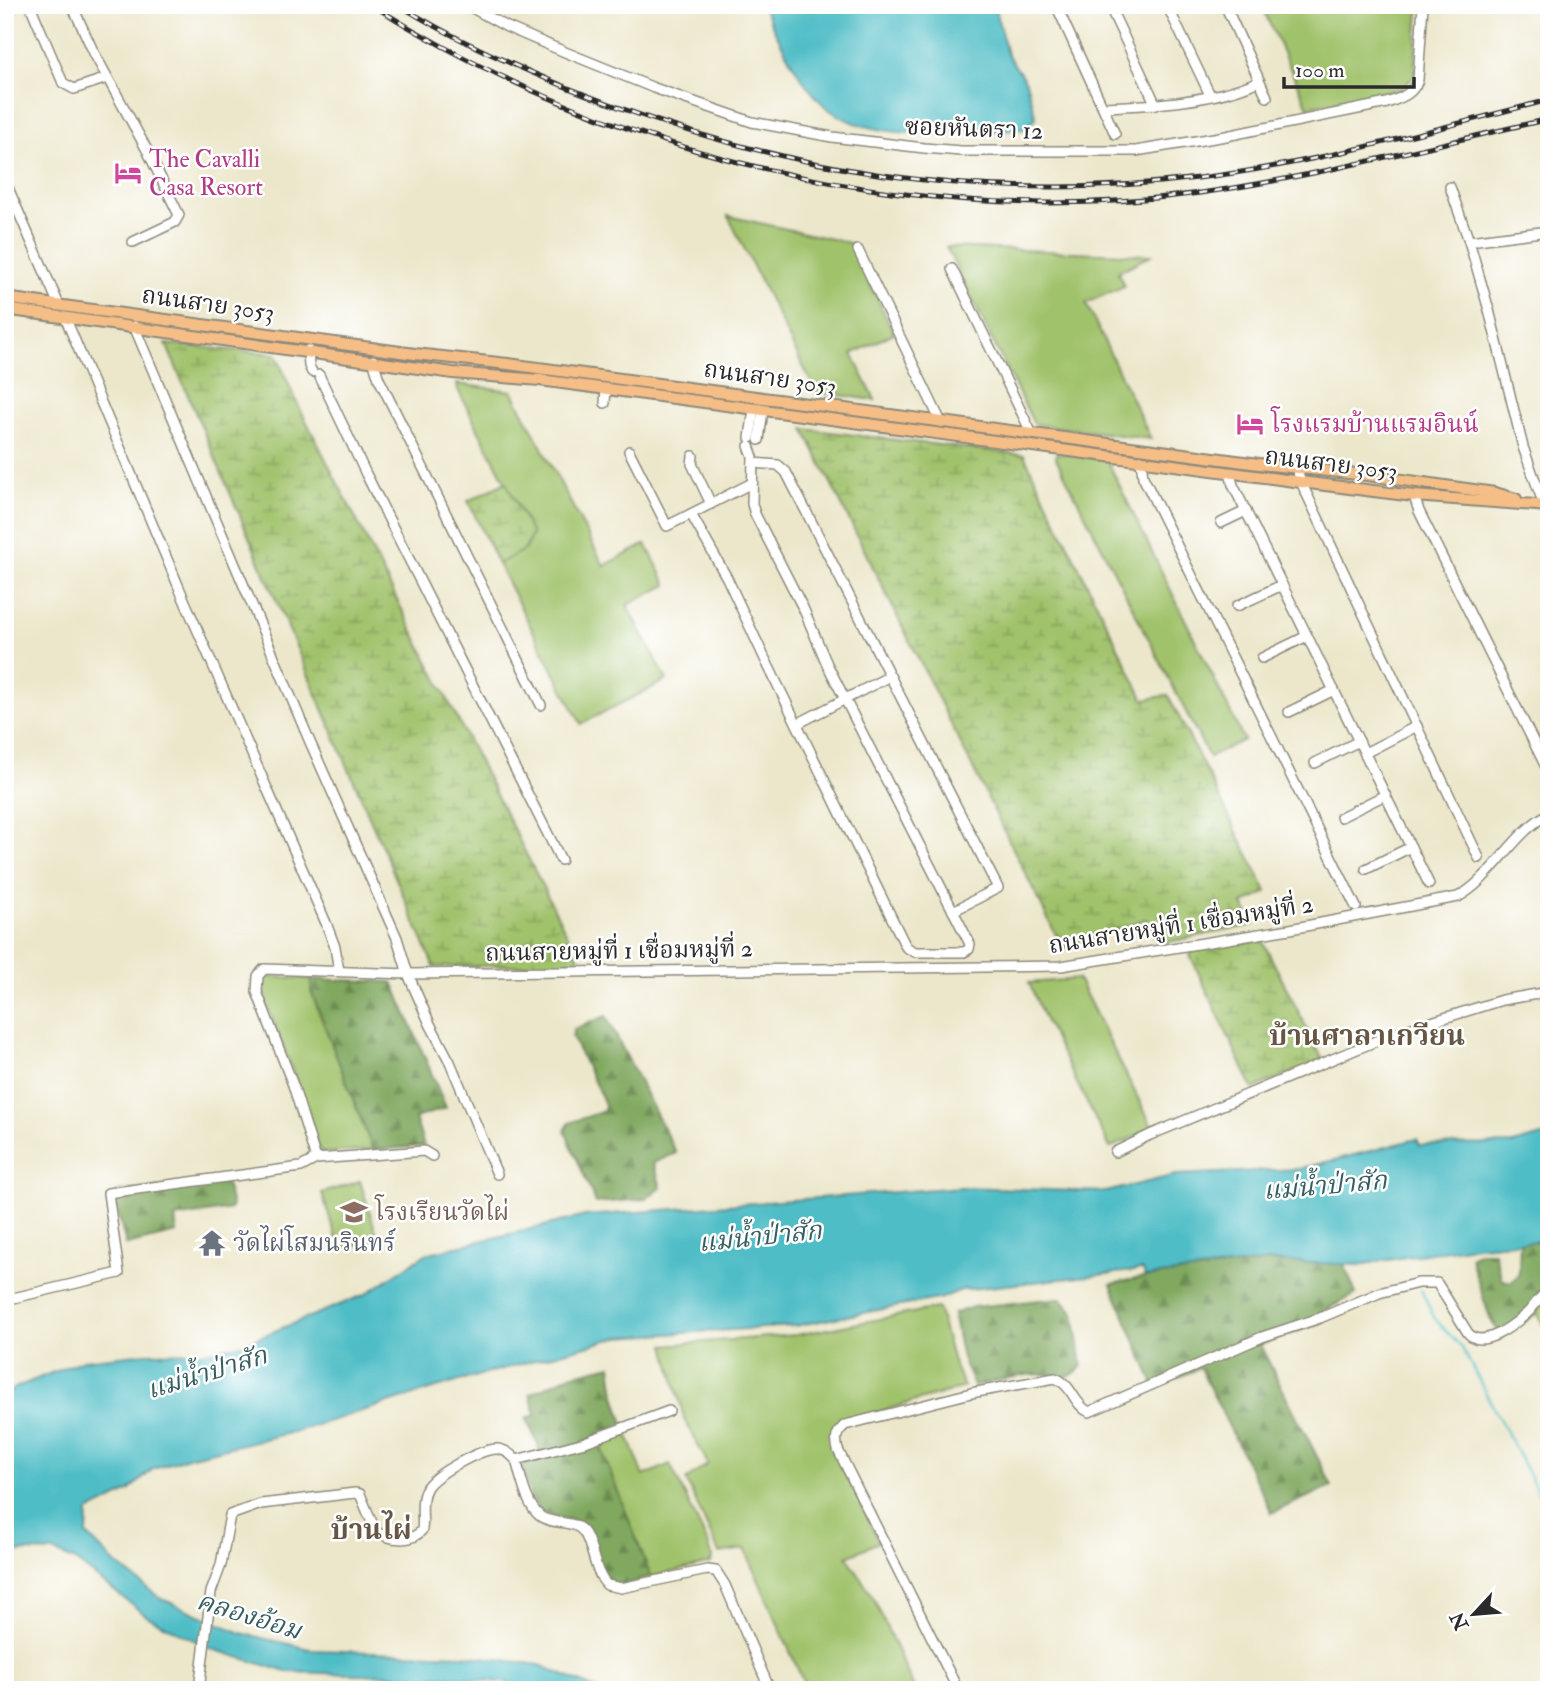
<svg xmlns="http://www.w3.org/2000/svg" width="1554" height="1695" font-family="'IM FELL Double Pica','Noto Serif Thai',serif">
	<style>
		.green { fill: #a0c26b; stroke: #66764b; stroke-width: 2 }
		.forest { fill: url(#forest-firs); stroke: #566a45; stroke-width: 2 }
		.wetland { fill: url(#wetland-marsh); stroke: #66764b; stroke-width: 2 }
		.water { fill: #4fbdc6; stroke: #3d7478; stroke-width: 2 }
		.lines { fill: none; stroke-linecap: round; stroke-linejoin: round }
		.stream { stroke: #4fbdc6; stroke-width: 2.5 }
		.minor-casing { stroke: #8c897b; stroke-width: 12 }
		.major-casing { stroke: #8c897b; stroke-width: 14 }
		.minor { stroke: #fff; stroke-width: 9 }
		.major { stroke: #f6be87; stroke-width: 10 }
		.rail-casing { stroke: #2b2b2b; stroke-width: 5 }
		.rail { stroke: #fff; stroke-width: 2.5; stroke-dasharray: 8; stroke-linecap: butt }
		.labels { text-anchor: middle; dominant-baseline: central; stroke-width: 5; stroke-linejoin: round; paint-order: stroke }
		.street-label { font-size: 24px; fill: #2b2b2b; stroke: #fff }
		.hotel-label { font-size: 24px; fill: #b23c85; stroke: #fff; text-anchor: start }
		.education-label { font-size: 24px; fill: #785e54; stroke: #fff; text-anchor: start }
		.worship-label { font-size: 24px; fill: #5b616d; stroke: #fff; text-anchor: start }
		.water-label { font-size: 26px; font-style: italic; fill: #385e61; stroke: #fff }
		.quarter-label { font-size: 28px; font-weight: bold; fill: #665643; stroke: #fff }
	</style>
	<defs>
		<pattern id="forest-firs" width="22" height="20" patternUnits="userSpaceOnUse" patternTransform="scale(1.75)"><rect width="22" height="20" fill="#80a85f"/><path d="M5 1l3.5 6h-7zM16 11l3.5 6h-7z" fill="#69894f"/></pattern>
		<pattern id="wetland-marsh" width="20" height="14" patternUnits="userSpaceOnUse" patternTransform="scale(1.75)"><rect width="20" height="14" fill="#a0c26b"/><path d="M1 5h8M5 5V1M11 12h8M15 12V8" fill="none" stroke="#839e58"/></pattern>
	</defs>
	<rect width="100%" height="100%" fill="#fff"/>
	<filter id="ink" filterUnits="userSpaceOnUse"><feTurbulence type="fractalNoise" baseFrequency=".0143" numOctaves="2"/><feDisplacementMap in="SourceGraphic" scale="14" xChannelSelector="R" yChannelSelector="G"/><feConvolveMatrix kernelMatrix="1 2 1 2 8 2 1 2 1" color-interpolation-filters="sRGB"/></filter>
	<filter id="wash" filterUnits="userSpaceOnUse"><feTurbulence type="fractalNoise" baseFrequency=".00686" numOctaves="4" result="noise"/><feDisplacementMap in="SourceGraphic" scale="28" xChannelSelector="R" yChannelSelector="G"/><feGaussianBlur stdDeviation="1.57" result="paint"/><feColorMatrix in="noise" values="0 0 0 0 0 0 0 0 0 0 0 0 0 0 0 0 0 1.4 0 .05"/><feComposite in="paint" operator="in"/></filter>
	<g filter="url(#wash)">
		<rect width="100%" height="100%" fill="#ece7cb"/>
		<g class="green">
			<path d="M1261 5H1417L1419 11 1414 76 1403 88 1308 107Z"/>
			<path d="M728 216 850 243 894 333 852 354 875 400 816 392Z"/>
			<path d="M946 247 1151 255 1118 272 1124 286 1086 303 1151 439 1034 424Z"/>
			<path d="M457 384 512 391 604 566 646 544 667 585 627 605 667 680 581 724 498 564 525 549 532 534 458 390Z"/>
			<path d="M1057 453 1107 460 1244 740 1209 757 1056 458Z"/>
			<path d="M268 977 311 979V991L373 1150 324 1153 319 1149 298 1085 262 992 261 980Z"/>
			<path d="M1078 979 1153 1128 1110 1148 1045 1020 1029 983Z"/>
			<path d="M360 1181 378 1238 340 1250 322 1193Z"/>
			<path d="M1549 1299V1336L1537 1313 1544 1302Z"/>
			<path d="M938 1308 953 1362 964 1387 843 1422 833 1429 831 1440 835 1452 879 1542 847 1556 874 1599 915 1690H807L745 1549 719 1553 686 1480 708 1464 684 1418 665 1345 796 1335Z"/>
			<path d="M626 1431 644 1476 670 1464 709 1546 712 1557 711 1563 651 1577 598 1441Z"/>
		</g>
		<g class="forest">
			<path d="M311 979 393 982 446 1108 415 1118 424 1146 373 1150 311 991Z"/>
			<path d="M606 1016 676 1153 653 1163 661 1187 646 1199 596 1203 565 1131 569 1123 604 1111 605 1104 572 1037 574 1029Z"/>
			<path d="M225 1180 232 1206 230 1209 175 1218 177 1233 126 1245 114 1198 118 1192Z"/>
			<path d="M1549 1240V1299L1544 1302 1537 1313 1501 1338 1490 1318 1470 1257 1480 1252H1494L1502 1280 1512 1282 1519 1273 1520 1242Z"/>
			<path d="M1269 1261 1344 1264 1356 1294 1320 1313 1323 1322 1260 1345 1332 1486 1272 1513 1200 1368 1155 1387 1111 1284 1145 1277Z"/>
			<path d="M1061 1298 1074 1313 1082 1365 1077 1372 1064 1378C1035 1368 1003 1380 974 1386L962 1358 953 1314 973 1307Z"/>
			<path d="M611 1365 615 1395 624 1424 596 1435 651 1577C641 1579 623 1587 614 1583 596 1575 598 1544 587 1530 575 1514 550 1523 538 1508 528 1496 525 1476 520 1462L540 1456 538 1444 526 1418 536 1415 530 1394 571 1375Z"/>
		</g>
		<g class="wetland">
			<path d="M166 344 276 354 295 399 582 964 434 967Z"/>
			<path d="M804 429 1024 455 1144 700 1168 695 1267 892 1243 904 1253 925 1158 944 1146 919 1063 949Z"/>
			<path d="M506 482 532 534 525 549 498 564 468 501Z"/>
			<path d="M1262 940 1323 1060 1253 1089 1190 955 1192 951Z"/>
		</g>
		<g class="water">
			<path d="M762 5H994L1007 54 1026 82 1036 118 1024 129C968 133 869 145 825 106 798 82 778 37 762 5Z"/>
			<path d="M1549 1134V1240L1467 1247 1358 1265 1269 1261 1145 1277 1143 1270 961 1290 942 1298 794 1326 619 1337 466 1379 297 1431 188 1457 153 1469 129 1491 88 1512 87 1535 114 1562 160 1598 241 1633 314 1650 464 1655 540 1665 598 1690H537L518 1684 454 1677 287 1672 212 1649 148 1617 74 1560 54 1552 22 1551 5 1558V1394L17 1387 83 1360 147 1353 206 1352 245 1343 364 1295 426 1254 585 1216 961 1187 1106 1192 1176 1175 1299 1169 1417 1139 1420 1145 1513 1144Z"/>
		</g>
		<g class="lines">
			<path class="stream" d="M1421 1290 1435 1319 1462 1348 1549 1513"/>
		</g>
	</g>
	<g filter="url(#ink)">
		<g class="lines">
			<defs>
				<g id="minor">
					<path d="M30 5 63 83 74 89 107 78"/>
					<path d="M72 5 94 53 147 150 179 215 175 222 133 242"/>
					<path d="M467 5 507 27 565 52 654 88 752 122 832 137 924 148 961 151H1136L1226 136 1387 103C1401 98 1412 95 1418 80L1423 5"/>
					<path d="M1056 5 1115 134"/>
					<path d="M1109 5 1156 105"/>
					<path d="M1167 5 1210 95"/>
					<path d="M1225 5 1267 97"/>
					<path d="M1103 107C1155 105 1212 102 1259 81"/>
					<path d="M5 181 59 305"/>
					<path d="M1450 187 1469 241 1489 310 1523 447 1549 519"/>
					<path d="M1469 241 1549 231"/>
					<path d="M858 250 941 422"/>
					<path d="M952 269 1032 434"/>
					<path d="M65 317 183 597 326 923 335 947 339 971"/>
					<path d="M134 326 310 742 397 938 408 974 430 1024 450 1062 497 1174"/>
					<path d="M308 350 309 366 312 372"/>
					<path d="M373 360 379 379 541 705"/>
					<path d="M319 375 366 474 561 860"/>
					<path d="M605 403 606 389"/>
					<path d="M750 438 754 409"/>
					<path d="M759 440 763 410"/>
					<path d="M629 451 667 526 752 483"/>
					<path d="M693 456 692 464 711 504"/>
					<path d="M1141 460 1143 477 1356 907"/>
					<path d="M753 463 778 465 786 472 998 888 953 911"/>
					<path d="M1296 467 1301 482 1479 858"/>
					<path d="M1230 473 1233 485 1429 884"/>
					<path d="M1414 496 1419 511 1549 773"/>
					<path d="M691 514 727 578 765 659 906 947 915 952H964L969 949 970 944 827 664 804 610 755 514 752 504 753 457 749 446"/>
					<path d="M1221 523 1246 511"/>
					<path d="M1237 606 1282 585"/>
					<path d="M1262 658 1307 636"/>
					<path d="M1289 712 1334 690"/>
					<path d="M797 724 890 676"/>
					<path d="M1365 753 1417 726"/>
					<path d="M1315 763 1359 741"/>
					<path d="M1341 817 1385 795"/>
					<path d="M1366 869 1411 847"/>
					<path d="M1115 1152 1150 1135 1393 1034 1502 1000 1549 992"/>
					<path d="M316 1159 424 1151 432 1156"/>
					<path d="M5 1300 119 1273 108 1193 301 1167 316 1159 293 1085 257 992 258 976 264 969 408 974 1061 966 1290 929 1458 897C1494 877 1514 831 1549 814"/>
					<path d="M516 1460 585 1442 669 1411"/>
					<path d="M199 1690 211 1592 221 1565 230 1515 261 1504 355 1493 360 1494 376 1532C389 1539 411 1544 422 1530 424 1516 419 1500 427 1487 436 1474 481 1448 498 1449 506 1450 511 1454 516 1460 521 1477 526 1505 540 1516 553 1526 576 1518 585 1534 594 1550 594 1572 607 1585L621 1588 707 1570 716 1571 725 1585 770 1690"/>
					<path d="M958 1690 838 1450C835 1438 836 1433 845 1425L971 1393 1055 1378C1073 1385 1073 1404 1089 1412L1262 1337 1320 1318 1379 1293 1418 1283H1437L1468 1333C1482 1350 1512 1326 1525 1315 1535 1307 1537 1297 1549 1292"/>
				</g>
				<g id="major">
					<path d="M5 298 415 354 508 364 1259 464 1367 475 1495 493 1516 499"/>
					<path d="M5 309 453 373 540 380 1301 482 1414 496 1549 506"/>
				</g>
			</defs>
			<use href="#minor" class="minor-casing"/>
			<use href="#major" class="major-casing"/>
			<use href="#minor" class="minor"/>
			<use href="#major" class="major"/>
			<defs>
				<g id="rail">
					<path d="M372 5C612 156 917 231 1200 193 1317 177 1433 145 1549 119"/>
					<path d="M399 5C453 39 513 65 571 89 775 171 980 205 1198 178 1317 164 1433 129 1549 100"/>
				</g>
			</defs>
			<use href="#rail" class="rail-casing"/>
			<use href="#rail" class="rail"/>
		</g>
	</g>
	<defs>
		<symbol id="hotel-bare" viewBox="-9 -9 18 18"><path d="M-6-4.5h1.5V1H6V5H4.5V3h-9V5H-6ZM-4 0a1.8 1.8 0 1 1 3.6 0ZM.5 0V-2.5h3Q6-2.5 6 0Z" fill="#d1479c" stroke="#fff" stroke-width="2.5" paint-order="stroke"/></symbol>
		<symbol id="school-bare" viewBox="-9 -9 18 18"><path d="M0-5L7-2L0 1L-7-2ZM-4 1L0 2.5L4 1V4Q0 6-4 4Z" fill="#8d6e63" stroke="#fff" stroke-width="2.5" paint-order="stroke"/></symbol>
		<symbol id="temple-bare" viewBox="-9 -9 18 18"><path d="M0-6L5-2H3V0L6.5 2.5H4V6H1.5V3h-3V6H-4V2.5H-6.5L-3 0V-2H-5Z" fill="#6b7280" stroke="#fff" stroke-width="2.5" paint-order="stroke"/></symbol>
	</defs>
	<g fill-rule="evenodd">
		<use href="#hotel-bare" x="109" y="154" width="38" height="38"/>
		<use href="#hotel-bare" x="1231" y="405" width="38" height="38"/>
		<use href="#school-bare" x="335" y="1193" width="38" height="38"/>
		<use href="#temple-bare" x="193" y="1224" width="38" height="38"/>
	</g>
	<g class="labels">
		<g class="street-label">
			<text transform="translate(974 129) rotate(2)">ซอยหันตรา 12</text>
			<text transform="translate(208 304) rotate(8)">ถนนสาย 3053</text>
			<text transform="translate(770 378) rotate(8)">ถนนสาย 3053</text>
			<text transform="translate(1331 464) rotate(7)">ถนนสาย 3053</text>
			<text transform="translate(1181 925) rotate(-9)">ถนนสายหมู่ที่ 1 เชื่อมหมู่ที่ 2</text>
			<text transform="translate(619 951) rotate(-1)">ถนนสายหมู่ที่ 1 เชื่อมหมู่ที่ 2</text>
		</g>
		<g class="hotel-label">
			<text x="149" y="159">The Cavalli<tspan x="149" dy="28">Casa Resort</tspan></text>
			<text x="1271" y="424">โรงแรมบ้านแรมอินน์</text>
		</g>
		<g class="education-label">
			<text x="375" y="1212">โรงเรียนวัดไผ่</text>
		</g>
		<g class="worship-label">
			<text x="233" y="1243">วัดไผ่โสมนรินทร์</text>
		</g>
		<g class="water-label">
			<text transform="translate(1325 1186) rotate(-5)">แม่น้ำป่าสัก</text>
			<text transform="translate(760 1237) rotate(-6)">แม่น้ำป่าสัก</text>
			<text transform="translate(207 1373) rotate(-17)">แม่น้ำป่าสัก</text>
			<text transform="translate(249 1616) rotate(17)">คลองอ้อม</text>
		</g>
		<g class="quarter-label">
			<text x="1367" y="1036">บ้านศาลาเกวียน</text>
			<text x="371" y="1530">บ้านไผ่</text>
		</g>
	</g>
	<rect width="1554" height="1695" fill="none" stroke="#fff" stroke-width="28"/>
	<g transform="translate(1474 1614) rotate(244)" stroke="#ffffff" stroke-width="5" paint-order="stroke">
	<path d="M0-5L12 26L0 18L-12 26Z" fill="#2b2b2b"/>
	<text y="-10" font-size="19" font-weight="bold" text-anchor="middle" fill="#2b2b2b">N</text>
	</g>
	<path d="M1284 77v10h130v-10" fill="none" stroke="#2b2b2b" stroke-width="3.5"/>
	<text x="1295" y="77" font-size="21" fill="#2b2b2b" stroke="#ffffff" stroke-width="5" paint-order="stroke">100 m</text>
</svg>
